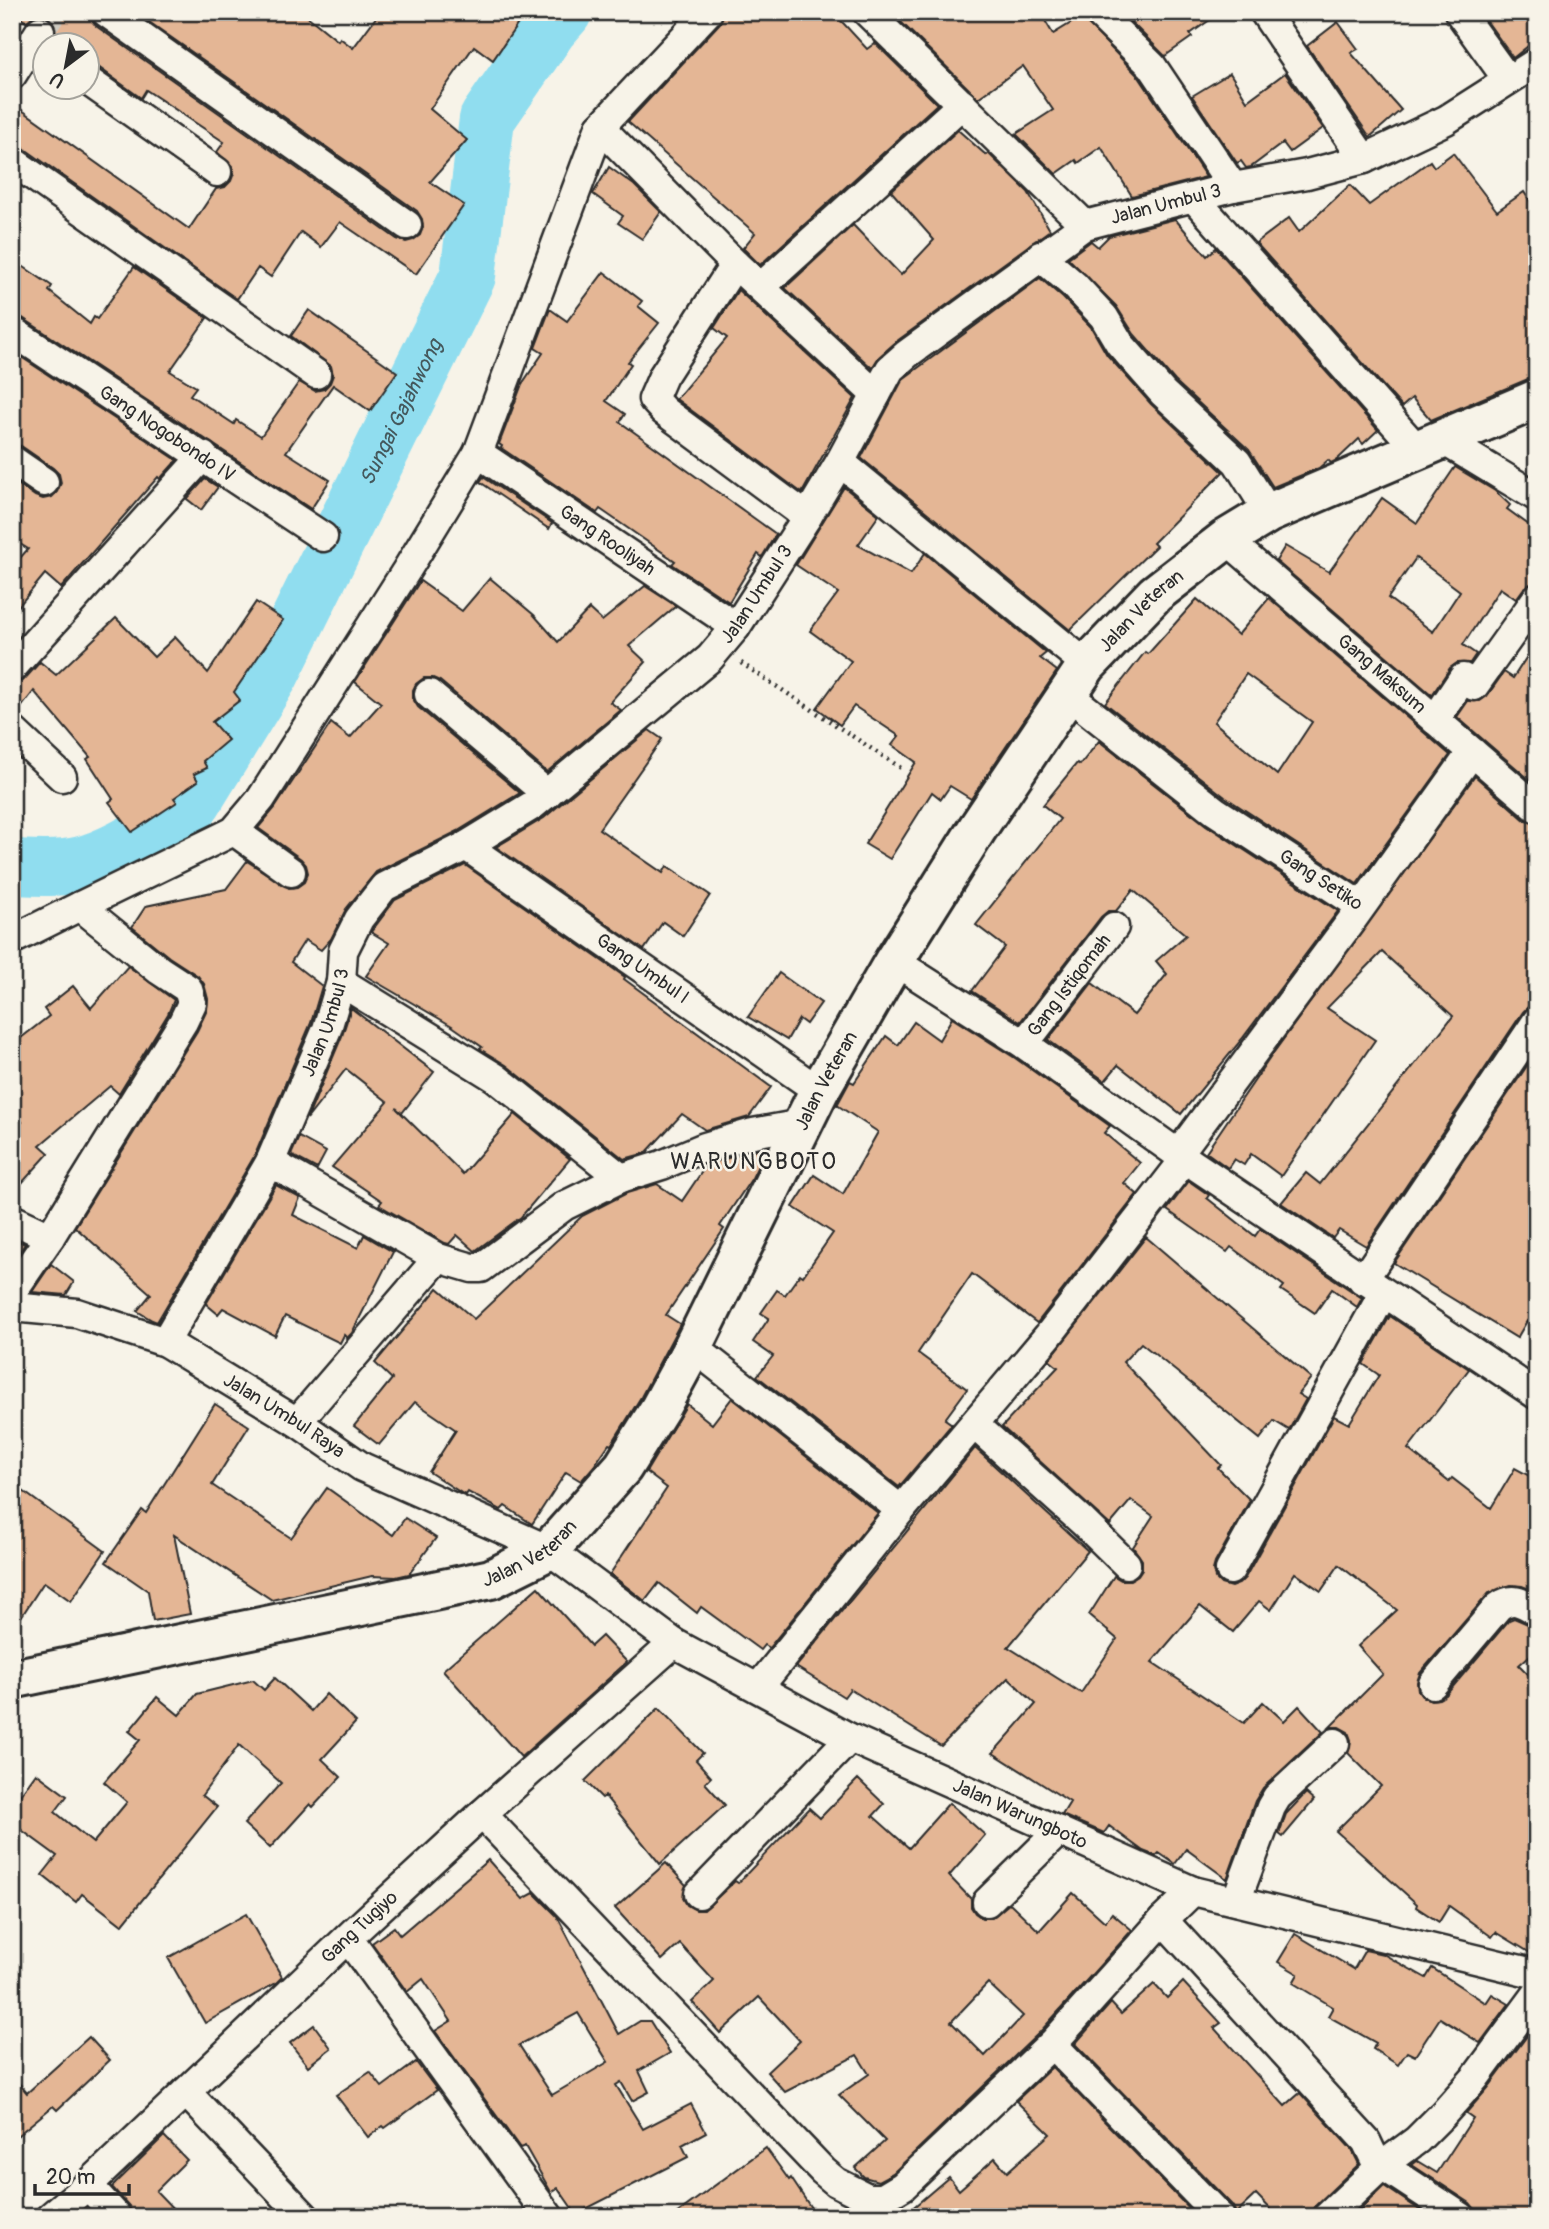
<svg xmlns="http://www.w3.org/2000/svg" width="1549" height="2229" font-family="Pangolin,sans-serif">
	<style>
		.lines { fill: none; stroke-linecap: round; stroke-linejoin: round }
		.river { stroke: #90ddef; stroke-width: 56 }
		.building { fill: #e4b695; stroke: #2b2b2b; stroke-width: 2; fill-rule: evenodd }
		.minor-tunnel { stroke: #cecbc2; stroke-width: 28; stroke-dasharray: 28 14; stroke-linecap: butt }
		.minor-casing { stroke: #2b2b2b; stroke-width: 33 }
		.secondary-casing { stroke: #2b2b2b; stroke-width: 44 }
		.path { stroke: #2b2b2b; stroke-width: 4.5; stroke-dasharray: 2 5; stroke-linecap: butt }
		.minor { stroke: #f7f3e8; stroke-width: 28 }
		.secondary { stroke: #f7f3e8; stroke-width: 38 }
		.labels { text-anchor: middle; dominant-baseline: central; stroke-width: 5; stroke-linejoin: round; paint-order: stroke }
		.street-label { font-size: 19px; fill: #2b2b2b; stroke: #f7f3e8 }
		.water-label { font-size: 21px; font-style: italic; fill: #44585c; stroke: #f7f3e8 }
		.quarter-label { font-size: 23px; letter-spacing: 2px; fill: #2b2b2b; stroke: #f7f3e8 }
	</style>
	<rect width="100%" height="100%" fill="#f7f3e8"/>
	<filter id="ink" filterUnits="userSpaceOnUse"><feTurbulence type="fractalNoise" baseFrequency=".0143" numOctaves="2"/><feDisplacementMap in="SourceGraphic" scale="14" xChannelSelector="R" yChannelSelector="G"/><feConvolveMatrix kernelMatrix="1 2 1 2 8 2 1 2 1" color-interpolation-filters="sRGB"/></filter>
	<g filter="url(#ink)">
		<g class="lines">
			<g class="river">
				<path id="s1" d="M194 801 271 675 468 276 487 119 549 29 564 12"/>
				<path d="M12 867C38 868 64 870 89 862 125 850 158 827 190 807"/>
			</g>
		</g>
		<g class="building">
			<path d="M13 12H90L91 20 96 26 397 239 406 242 413 240 420 235 423 227 422 219 417 211 135 12H302L338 41 340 38 353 48 380 12H526L493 60 474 46 430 109 467 140 430 182 464 205 416 274 340 222 321 247 301 232 271 277 258 268 237 299 22 147 12 145V103L189 229 216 189 225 187 231 181 234 173 232 166 217 152 224 142 146 90 141 98 98 67 88 63V46H61L54 40 56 32 55 24 48 17 41 15 33 16 26 22Z"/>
			<path d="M724 12H833L867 49 875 43 937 104 760 265 743 248 755 233 628 122 720 23Z"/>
			<path d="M911 12H1040L1053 34 1081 17 1139 77 1206 177 1132 196 1101 147 1078 163 1076 160 1056 174 1016 134 1053 110 1023 66 978 98 900 21Z"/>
			<path d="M1121 12H1221L1190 34 1192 37 1165 56Z"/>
			<path d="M1495 12H1537V39L1513 58 1486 20Z"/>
			<path d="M1338 22 1358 49 1351 53 1401 110 1370 137 1307 46Z"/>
			<path d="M1230 73 1247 101 1285 73 1323 128 1290 152 1283 143 1251 167 1246 168 1241 161 1237 163 1192 96Z"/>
			<path d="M958 130 986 155 988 153 1028 192 1050 230 897 341 879 357 872 368 785 288 853 225 901 275 934 240 891 191Z"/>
			<path d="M1453 153 1497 211 1524 192 1537 212V378L1528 379 1431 420 1412 398 1402 407 1256 243 1289 218 1299 232 1350 185 1369 205 1430 161 1434 167Z"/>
			<path d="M609 167 634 185 661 212 642 239 618 223 623 216 593 194Z"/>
			<path d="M1175 219 1207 256 1216 248 1378 430 1363 444 1359 439 1337 460 1331 463 1328 460 1319 468 1273 487 1249 450 1175 381 1134 334 1116 306 1068 258 1091 241 1098 247 1109 236Z"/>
			<path d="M12 259 52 286 49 291 90 324 94 317 97 319 134 267 207 318 170 371 196 387 190 395 234 424 236 420 261 436 299 382 315 391 324 389 330 383 333 375 331 366 291 336 309 310 397 372 370 411 333 385 286 452 330 480 311 509 21 317 12 314Z"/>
			<path d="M604 272 642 301 638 306 659 323 628 362 631 364 606 401 625 414 620 422 776 534 762 557 758 554 729 602 672 564 675 561 600 509 597 513 501 448 502 446 499 444 522 384 543 353 535 348 550 309 567 321Z"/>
			<path d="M1040 278 1063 298 1091 327 1107 355 1151 404 1223 472 1153 543 1156 546 1070 630 861 458 903 379Z"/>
			<path d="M738 290 855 398 802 493 676 399 727 338 714 328Z"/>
			<path d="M12 351 177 460 160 479 158 477 61 588 45 574 12 614V567L28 549 12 539V480L35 496 43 499 52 497 57 492 61 483 59 474 53 468 21 446 12 444Z"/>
			<path d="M1455 467 1495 491 1510 505 1507 509 1537 531V582L1524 588 1516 599 1500 588 1463 645 1476 654 1470 663H1457L1450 668 1432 695 1276 561 1285 546 1329 572 1382 498 1417 523ZM1416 558 1460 591 1433 632 1388 598Z"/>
			<path d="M483 477 552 523 549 529 480 482Z"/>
			<path d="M205 479 218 487 201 510 187 499Z"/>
			<path d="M844 487 879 515 858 545 911 574 925 553 1046 653 1040 658 1057 671 971 799 950 786 941 799 932 792 890 859 865 844 916 762 892 745 899 736 854 706 840 725 817 708 851 661 810 631 838 593 796 565Z"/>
			<path d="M490 578 534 615 558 642 589 609 602 621 645 586 676 606 629 646 646 662 610 702 621 710 547 772 440 681 433 678H424L416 684 413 690V699L418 707 520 793 458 831 376 872 346 909 331 939 321 950 305 940 291 962 322 986 311 1023 255 1155 157 1322 152 1320 137 1311 151 1294 75 1227 197 1031 207 1010 208 999 204 984 198 976 169 957 132 927 146 906 226 889 247 861 289 888 297 887 304 882 308 873 306 865 301 859 258 828 275 808 331 723 350 738 381 703 355 682 420 581 462 611Z"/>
			<path d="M1269 598 1450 755 1357 884 1225 797 1105 703 1145 652 1148 654 1197 599 1238 635ZM1246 674 1312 722 1277 775 1214 722Z"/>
			<path d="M256 602 283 620 234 692 240 700 212 722 228 740 203 761 207 768 194 774 198 781 174 798 177 802 132 832 109 802 113 799 87 759 90 757 34 691 16 714H12V684L24 680 40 662 56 675 116 618 154 657 175 637 208 673Z"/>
			<path d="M1537 641V786L1457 717 1468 701H1480L1487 696 1504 672 1513 678Z"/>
			<path d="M649 730 662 739 599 829 663 873 667 866 710 895 683 936 663 922 644 950 496 847 544 818Z"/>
			<path d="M1099 741 1206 825 1338 911 1242 1039 1181 1114 1118 1065 1105 1081 1048 1040 1092 983 1134 1015 1167 974 1156 961 1186 935 1133 890 1116 911H1108L1101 917 1020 1022 972 991 1005 947 976 925 1060 819 1043 805 1077 763 1080 765Z"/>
			<path d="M1475 776 1526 821 1537 824V1005L1529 1006 1523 1012 1366 1246 1339 1230 1333 1238 1281 1203 1306 1173 1320 1184 1453 1016 1382 952 1327 1008 1375 1040 1281 1176 1251 1154 1244 1165 1234 1159 1228 1168 1206 1152 1274 1052Z"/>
			<path d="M465 865 625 977 624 979 771 1087 749 1117 705 1130 682 1114 646 1153 624 1159 506 1065 480 1049 482 1047 452 1026 366 976 389 943 371 932 395 900Z"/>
			<path d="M128 966 174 1000 168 1014 119 1094 110 1086 40 1145 49 1153 12 1194V1120L18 1126 22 1122 12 1111V1045L49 1016 44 1009 73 986 91 1008Z"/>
			<path d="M779 973 821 1003 806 1024 799 1019 787 1040 748 1017Z"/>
			<path d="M351 1008 434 1072 402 1113 396 1108 463 1174 515 1114 570 1159 521 1217 475 1251 457 1235 449 1244 445 1243 379 1205 382 1201 332 1167 388 1102 346 1069 307 1119 342 1036Z"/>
			<path d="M952 1018 1015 1058 1110 1126 1104 1133 1140 1163 1124 1183 1137 1194 1037 1323 972 1274 918 1353 967 1389 945 1419 952 1424 899 1487 757 1376 773 1356 753 1342 769 1318 761 1313 777 1290 785 1295 800 1274 803 1276 833 1233 793 1207 814 1175 843 1194 878 1132 837 1105 850 1081 854 1083 886 1036 898 1045 914 1022 939 1040Z"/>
			<path d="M1537 1051V1327L1527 1321 1517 1338 1394 1263Z"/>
			<path d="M299 1137 326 1152 317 1169 291 1155Z"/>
			<path d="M767 1147 752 1178 720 1226 724 1229 666 1315 680 1324 641 1397 611 1445 609 1444 594 1466 581 1481 566 1472 532 1524 505 1506 501 1510 468 1492 466 1495 463 1494 429 1472 456 1430 415 1402 379 1445 354 1426 392 1379 375 1363 438 1288 474 1319 582 1216 627 1193 657 1184 682 1201 707 1164Z"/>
			<path d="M1189 1181 1209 1195 1207 1198 1255 1236 1260 1229 1362 1298 1357 1307 1332 1289 1315 1313 1281 1290 1284 1286 1231 1247 1227 1252 1167 1210Z"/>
			<path d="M276 1185 300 1198 293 1215 358 1248 364 1235 393 1252 352 1333 347 1338 344 1335 340 1343 285 1316 275 1336 223 1308 218 1314 206 1304Z"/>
			<path d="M1146 1237 1311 1378 1298 1394 1306 1399 1289 1430 1274 1421 1260 1439 1141 1343 1123 1362 1221 1465 1218 1468 1250 1500 1215 1563 1213 1570 1215 1578 1221 1584 1231 1587 1239 1584 1245 1578 1334 1416 1349 1424 1379 1375 1363 1364 1390 1316 1469 1369 1408 1449 1449 1482 1452 1478 1491 1508 1515 1468 1537 1480V1592L1522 1586 1511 1585 1489 1593 1420 1673 1417 1682 1418 1690 1423 1697 1431 1700 1439 1699 1446 1695 1509 1620 1514 1618 1537 1628V1649L1519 1665 1537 1683V1957L1496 1932 1492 1937 1449 1906 1439 1922 1416 1907 1417 1904 1336 1831 1381 1786 1348 1753 1351 1740 1348 1732 1339 1727H1330L1383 1674 1358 1646 1397 1610 1339 1565 1321 1591 1295 1573 1271 1610 1259 1601 1233 1632 1200 1606 1152 1662 1244 1723 1263 1702 1284 1721 1299 1706 1323 1732 1263 1788 1255 1801 1227 1879 1186 1849 1175 1864 1159 1853 1156 1856 1143 1851 1109 1826 1104 1833 1062 1815 1070 1802 993 1753 1036 1704 1008 1678 941 1746 850 1689 844 1697 796 1667 975 1448 1088 1551 1008 1647 1081 1693 1117 1639 1089 1615 1114 1576 1121 1580H1130L1138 1575 1142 1569V1560L1133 1547 1153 1516 1131 1500 1110 1525 1002 1427 1058 1367 1049 1360Z"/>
			<path d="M12 1238 25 1244 12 1262Z"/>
			<path d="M51 1264 74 1282 66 1295 32 1292Z"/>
			<path d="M732 1398 878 1513 769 1648 764 1645 760 1650 701 1607 697 1613 659 1583 645 1601 610 1574 667 1488 646 1472 687 1404 712 1424Z"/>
			<path d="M215 1404 249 1426 212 1485 291 1538 327 1488 393 1535 405 1518 436 1538 409 1574 396 1577 372 1576 272 1600 174 1535 190 1614 153 1621 148 1591 106 1562 142 1510 146 1513Z"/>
			<path d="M12 1483 105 1551 71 1601 44 1582 12 1631Z"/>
			<path d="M538 1587 591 1646 602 1636 627 1662 521 1757 443 1670Z"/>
			<path d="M275 1678 311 1711 326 1694 356 1722 322 1759 341 1777 313 1807 310 1804 270 1848 244 1824 281 1783 239 1745 202 1795 217 1807 122 1925 82 1894 76 1902 42 1875 57 1856 12 1823V1806L36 1773 67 1796 55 1812 93 1843 127 1802 104 1782 140 1740 129 1731 157 1697 179 1715 197 1694 253 1680 264 1690Z"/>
			<path d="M659 1708 703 1753 696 1760 711 1777 705 1783 725 1805 660 1864 605 1796 602 1798 585 1781Z"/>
			<path d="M858 1779 884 1804 873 1816 909 1848 949 1803 985 1835 949 1876 971 1899V1907L975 1913 982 1918H992L1010 1903 1039 1931 1073 1893 1105 1922 1112 1913 1132 1930 1040 2032 893 2173 878 2181 864 2177 855 2168 885 2141 839 2095 869 2074 857 2055 785 2092 767 2072 800 2041 759 1997 720 2033 692 2002 714 1981 680 1944 662 1960 615 1908 666 1863 686 1885 683 1898 687 1905 696 1910H704L735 1881 738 1883 809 1808 820 1818ZM988 1983 1023 2016 985 2056 951 2022Z"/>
			<path d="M1306 1793 1314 1800 1283 1837 1279 1834 1286 1814Z"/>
			<path d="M488 1860 523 1899 534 1893 557 1916 619 2034 640 2021H650L670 2053 639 2071 649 2092 632 2101 621 2082 616 2085 643 2129 691 2104 706 2132 682 2145 688 2157 576 2214 558 2188 551 2192 525 2146 520 2148 435 2031 451 2021 423 1979 407 1992 372 1943 394 1927 400 1935ZM578 2013 608 2062 552 2095 519 2045Z"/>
			<path d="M246 1914 282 1977 276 1983 205 2023 168 1958Z"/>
			<path d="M1295 1934 1354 1969 1365 1950 1383 1954 1426 1978 1432 1968 1486 2003 1492 1994 1509 2004 1480 2043 1440 2018 1415 2056 1407 2052 1398 2065 1373 2049 1376 2043 1328 2016 1333 2007 1293 1983 1298 1974 1278 1962Z"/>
			<path d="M1183 1982 1221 2023 1214 2028 1285 2106 1300 2093 1352 2150 1359 2164 1316 2205 1311 2217H1278L1256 2194 1236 2213 1232 2205 1075 2044 1111 2003 1121 2014 1154 1984 1167 1998Z"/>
			<path d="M314 2025 331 2048 308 2066 290 2043Z"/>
			<path d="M1530 2032 1537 2036V2217H1477L1475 2209 1470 2203 1412 2165 1417 2161 1437 2173 1473 2118 1466 2113 1488 2088Z"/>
			<path d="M89 2037 110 2060 57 2110 53 2106 12 2140V2075L27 2093Z"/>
			<path d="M416 2062 437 2090 385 2128 383 2126 368 2137 336 2095 370 2072 382 2087Z"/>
			<path d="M1052 2067 1197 2217H902L949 2177 959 2190 995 2158 1007 2172 1050 2134 1016 2101Z"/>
			<path d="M164 2136 187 2160 156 2191 181 2217H133L129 2206 112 2187Z"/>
			<path d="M766 2148 789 2180 791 2178 817 2217H672Z"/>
			<path d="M1384 2186 1430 2217H1352Z"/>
		</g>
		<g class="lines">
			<path class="minor-tunnel" d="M40 31 53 12"/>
			<defs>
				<g id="minor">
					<path d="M106 12 407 225"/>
					<path d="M867 12 1085 225"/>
					<path d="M1097 12 1152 66 1233 187"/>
					<path d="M1264 12 1364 159"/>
					<path d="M1459 12 1508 80"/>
					<path d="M12 75 40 31"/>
					<path d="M88 81 217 172"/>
					<path d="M600 127 735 264 876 395"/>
					<path d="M12 161 316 374"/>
					<path d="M1194 198 1417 449"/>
					<path d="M1040 256 1075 286 1104 317 1120 344 1163 393 1237 462 1269 513"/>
					<path d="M735 264 663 376 653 399 664 411 807 517"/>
					<path d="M761 287 962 104"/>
					<path id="s2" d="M12 331 323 537"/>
					<path d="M1443 440 1537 497"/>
					<path id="s3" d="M478 453 736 627"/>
					<path d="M12 460 44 482"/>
					<path d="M840 462 1087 665"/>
					<path id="s4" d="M1226 539 1537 808"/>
					<path d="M12 668 203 456"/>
					<path d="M429 694 547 794"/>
					<path id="s5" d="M1067 694 1215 811 1361 906"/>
					<path d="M1435 720 1463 678 1474 686 1537 598"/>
					<path d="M12 730 62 777"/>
					<path d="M234 831 291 872"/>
					<path id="s6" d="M466 846 819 1091"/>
					<path d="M12 940 80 906"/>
					<path d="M894 961 1024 1044 1178 1154 1537 1395"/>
					<path d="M341 982 496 1078 621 1178"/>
					<path id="s7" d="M1024 1044 1114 927"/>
					<path d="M1178 1154 1352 920 1472 752"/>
					<path d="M270 1162 438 1258 472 1268H481L564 1206 621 1178 662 1165 705 1147 753 1133 802 1124"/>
					<path d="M12 1219 50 1237"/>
					<path d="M1363 1280 1537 1021"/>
					<path d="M12 1292 50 1237 183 1022 192 1003 188 989 159 970 80 906 234 831 261 799 406 571 478 453 600 127 708 12"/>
					<path id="s8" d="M12 1307 77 1313 165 1342 297 1422 362 1467 549 1550 674 1643 850 1738 1193 1891 1537 1974"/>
					<path id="s9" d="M165 1342 270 1162 327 1029 341 982 343 951 359 919 384 887 466 846 533 805 710 658 736 627 807 517 840 462 890 369 907 354 1085 225 1233 187 1307 174 1364 159 1446 120 1537 62"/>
					<path d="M693 1347 901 1510 1048 1336 1185 1159"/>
					<path d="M297 1422 438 1258"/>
					<path d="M975 1425 1083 1522 1126 1564"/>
					<path d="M1230 1570 1383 1294"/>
					<path d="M1433 1684 1498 1607C1513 1596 1522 1602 1537 1611"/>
					<path d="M758 1688 901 1510"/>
					<path d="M482 1814 823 2171 836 2182 868 2198H883L903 2186 1052 2044 1163 1920 1193 1891"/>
					<path d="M699 1894 850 1738"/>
					<path d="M1236 1901 1271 1807 1277 1797 1335 1743"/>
					<path d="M987 1902 1059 1831"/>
					<path d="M1163 1920 1366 2141 1379 2168"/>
					<path d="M348 1938 549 2217"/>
					<path d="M1052 2044 1220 2217"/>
					<path d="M186 2092 305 2217"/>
					<path d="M1382 2165 1461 2217"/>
					<path d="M88 2185 117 2217"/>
					<path id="s10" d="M50 2217 88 2185 356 1930 482 1814 674 1643"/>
					<path d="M1327 2217 1379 2168 1417 2140 1443 2114 1475 2078 1537 1994"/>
				</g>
				<g id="secondary">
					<path id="s11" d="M12 1679 491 1579 549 1550 623 1467 660 1408 693 1347 819 1091 894 961 977 829 1087 665 1155 594 1226 539 1269 513 1537 399"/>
				</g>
			</defs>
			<use href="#minor" class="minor-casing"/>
			<use href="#secondary" class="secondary-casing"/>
			<path class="path" d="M741 663 904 770"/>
			<use href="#minor" class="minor"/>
			<use href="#secondary" class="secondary"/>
		</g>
	</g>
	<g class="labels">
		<g class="street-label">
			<text stroke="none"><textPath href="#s9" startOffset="1577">Jalan Umbul 3</textPath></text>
			<text stroke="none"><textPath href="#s2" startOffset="186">Gang Nogobondo IV</textPath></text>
			<text stroke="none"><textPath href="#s3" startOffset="156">Gang Rooliyah</textPath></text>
			<text stroke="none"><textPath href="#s9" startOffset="989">Jalan Umbul 3</textPath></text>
			<text stroke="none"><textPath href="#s11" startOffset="1670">Jalan Veteran</textPath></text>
			<text stroke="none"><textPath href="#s4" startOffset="206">Gang Maksum</textPath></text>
			<text stroke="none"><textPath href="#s5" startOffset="315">Gang Setiko</textPath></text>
			<text stroke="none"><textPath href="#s6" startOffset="215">Gang Umbul I</textPath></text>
			<text stroke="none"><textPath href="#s7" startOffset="74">Gang Istiqomah</textPath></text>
			<text stroke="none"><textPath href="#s9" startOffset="359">Jalan Umbul 3</textPath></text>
			<text stroke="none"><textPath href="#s11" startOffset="1102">Jalan Veteran</textPath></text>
			<text stroke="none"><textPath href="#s8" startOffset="298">Jalan Umbul Raya</textPath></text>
			<text stroke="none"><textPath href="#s11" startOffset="536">Jalan Veteran</textPath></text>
			<text stroke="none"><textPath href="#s8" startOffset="1138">Jalan Warungboto</textPath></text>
			<text stroke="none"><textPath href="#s10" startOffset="424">Gang Tugiyo</textPath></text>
		</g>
		<g class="water-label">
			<text stroke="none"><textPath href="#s1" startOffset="441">Sungai Gajahwong</textPath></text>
		</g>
		<g class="quarter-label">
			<text x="754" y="1161">WARUNGBOTO</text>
		</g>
	</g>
	<rect width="1549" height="2229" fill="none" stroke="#f7f3e8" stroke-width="42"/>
	<rect x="21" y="21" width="1507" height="2187" fill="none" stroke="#2b2b2b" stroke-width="2.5" filter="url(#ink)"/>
	<g transform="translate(66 66) rotate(212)"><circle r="33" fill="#f7f3e8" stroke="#a5a39c" stroke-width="2"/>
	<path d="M0-5L12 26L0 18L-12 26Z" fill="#2b2b2b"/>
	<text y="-10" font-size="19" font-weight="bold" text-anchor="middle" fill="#2b2b2b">U</text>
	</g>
	<path d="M35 2184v10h94v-10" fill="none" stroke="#2b2b2b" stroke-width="3.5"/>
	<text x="46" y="2184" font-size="21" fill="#2b2b2b" stroke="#f7f3e8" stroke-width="5" paint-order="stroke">20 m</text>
</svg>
